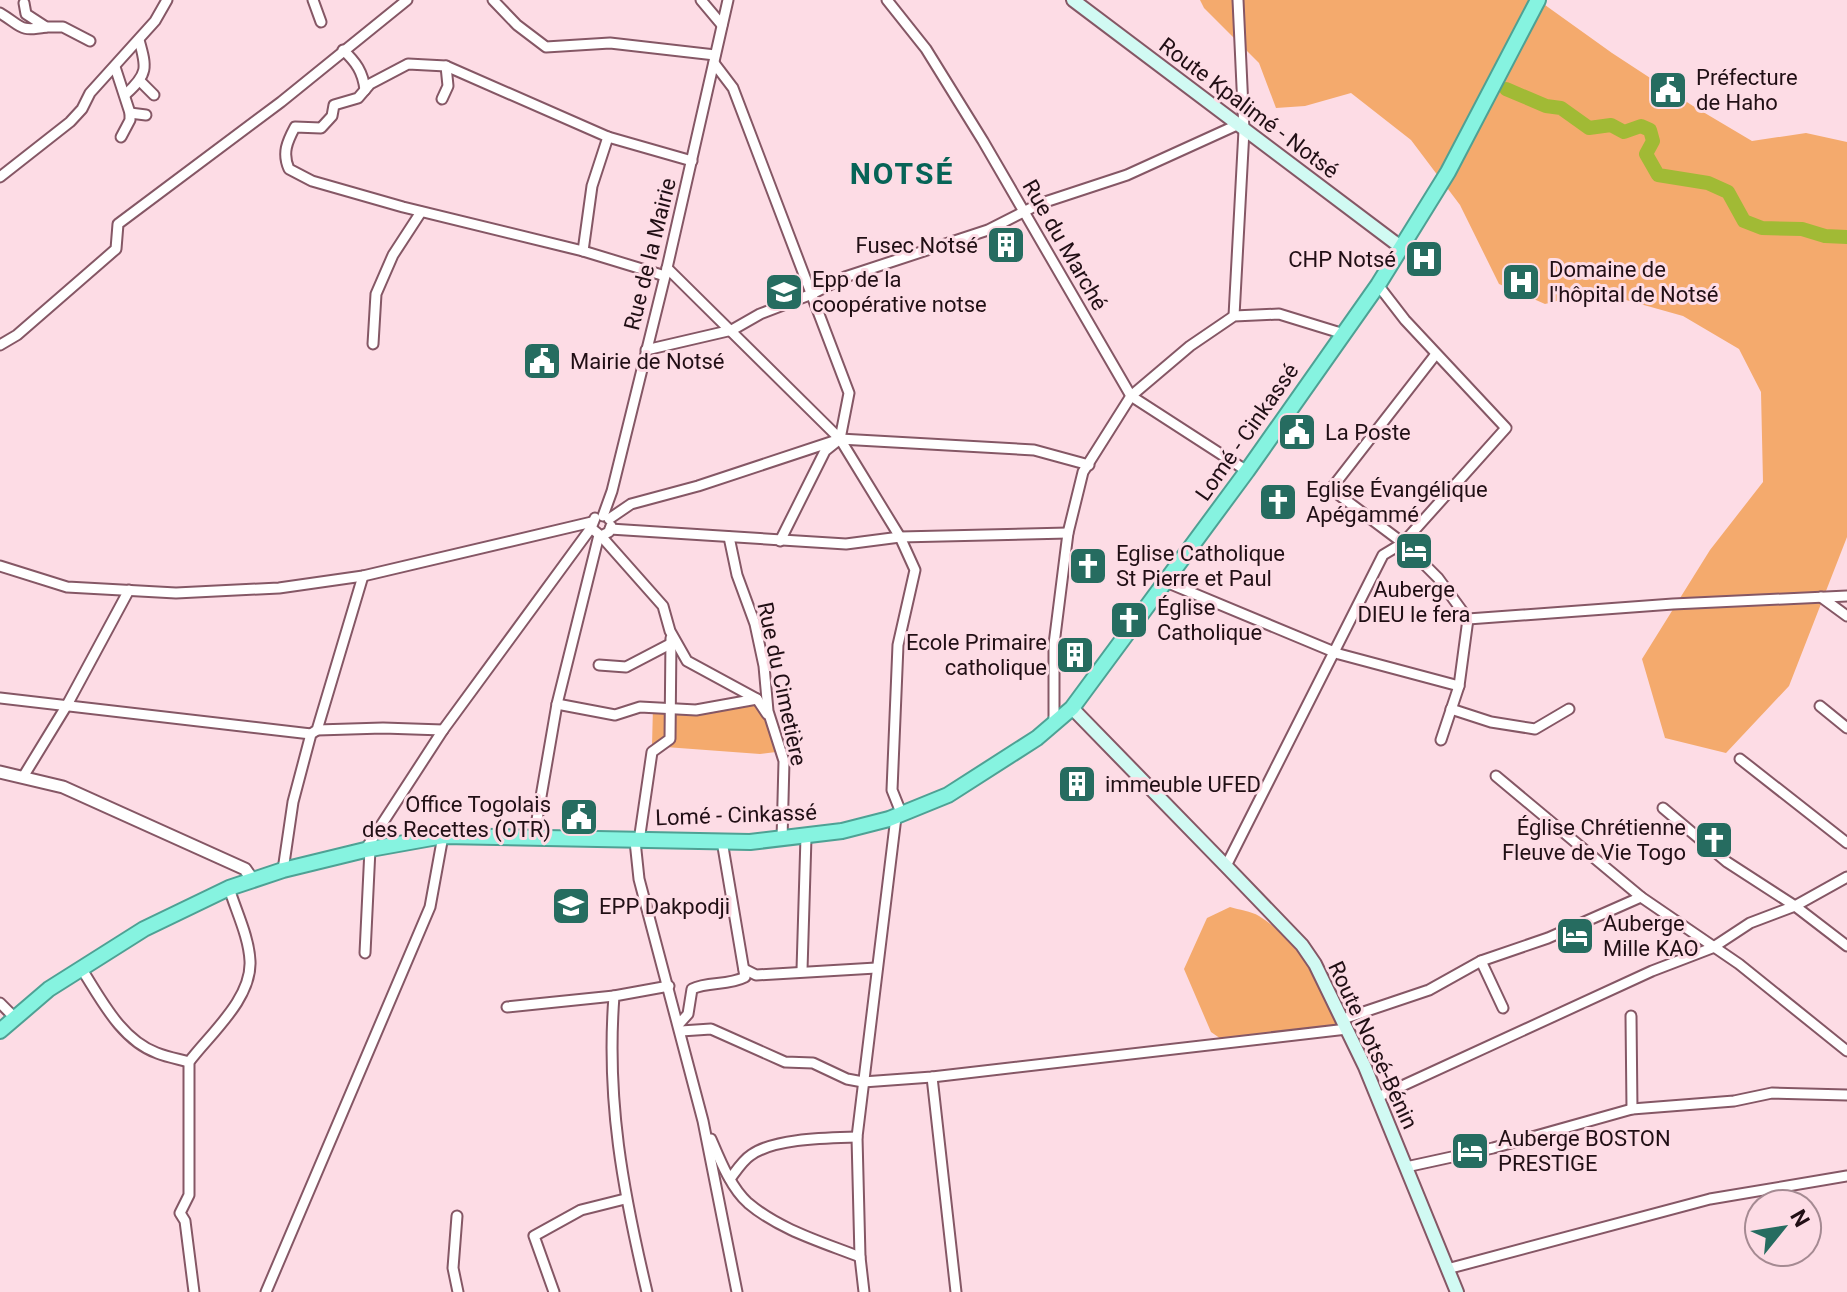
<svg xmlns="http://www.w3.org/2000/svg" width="1847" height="1292" font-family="Roboto,sans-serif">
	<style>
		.green { fill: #f4aa6d }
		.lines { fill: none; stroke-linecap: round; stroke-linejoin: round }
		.river { stroke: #a1ba35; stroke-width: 14 }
		.minor-casing { stroke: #855765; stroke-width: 13 }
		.tertiary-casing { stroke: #855765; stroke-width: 15 }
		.secondary-casing { stroke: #855765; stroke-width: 16 }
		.trunk-casing { stroke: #4ea194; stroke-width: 18 }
		.minor { stroke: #fff; stroke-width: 9 }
		.tertiary { stroke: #fff; stroke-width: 11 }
		.secondary { stroke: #d1faf3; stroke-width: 12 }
		.trunk { stroke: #86f3e0; stroke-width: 14 }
		.labels { text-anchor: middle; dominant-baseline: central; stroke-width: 6; stroke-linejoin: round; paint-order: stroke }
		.poi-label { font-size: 22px; fill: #210f15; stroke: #fddce5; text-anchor: start }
		.street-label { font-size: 22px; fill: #210f15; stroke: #fddce5 }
		.district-label { font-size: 30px; font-weight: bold; letter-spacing: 2px; fill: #076457; stroke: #fddce5 }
	</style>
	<rect width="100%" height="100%" fill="#fddce5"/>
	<g class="green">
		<path d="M1200 0H1538L1612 53 1693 106 1752 141 1806 133 1847 142V537L1789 686 1726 753 1665 738 1642 659 1710 550 1763 482 1761 392 1739 349 1683 316 1594 291 1545 304 1499 284 1460 205 1411 140 1351 93 1305 106 1276 108 1259 63 1204 8Z"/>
		<path d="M756 700 768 721 776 752 760 754 652 746 653 706 696 711Z"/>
		<path d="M1230 907C1239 910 1251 911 1259 916 1300 942 1320 985 1339 1026L1224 1041 1211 1032 1184 969 1207 918Z"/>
	</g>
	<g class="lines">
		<path class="river" d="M1506 89 1546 106 1561 108 1589 128 1611 125 1624 132 1641 126 1650 130 1653 141 1646 154 1658 175 1708 183 1728 192 1744 221 1762 228 1802 229 1825 236 1847 237"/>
		<defs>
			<g id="minor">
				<path d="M313 0 321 22"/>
				<path d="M493 0 517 25 546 47 610 43 715 55"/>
				<path d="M701 0 722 25"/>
				<path d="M887 0 926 49 983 141 1131 396 1247 471"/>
				<path d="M24 3 26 14 46 27H63L90 41"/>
				<path d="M0 13C22 26 18 32 46 27"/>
				<path d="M343 50C356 62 363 72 365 90"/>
				<path d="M714 63 733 88 849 393 840 439 825 451 780 541"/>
				<path d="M115 67 130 113V120L121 137"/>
				<path d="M140 81 154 95"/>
				<path d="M126 94C148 74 147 68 139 40"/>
				<path d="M442 99 448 86 446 66"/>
				<path d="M130 113 146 115"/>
				<path d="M0 177 70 122 82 109 90 93 155 21 167 0"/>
				<path d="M583 251 592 186 608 137"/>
				<path d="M667 268 840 439 900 537 915 570 898 645 892 790 902 815"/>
				<path d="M665 276 583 251 403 207 312 181 289 169C282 153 287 142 295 127L321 128 332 116 334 105 358 98 370 84 408 64 446 66 608 137 692 161"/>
				<path d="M1234 316 1244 130 1238 0"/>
				<path d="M373 344 376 294 393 255 421 212"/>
				<path d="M0 345 17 335 116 249 118 224 281 102 407 0"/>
				<path d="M646 350 732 330 760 314 812 294 845 277 988 230 1039 204 1127 175 1237 125"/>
				<path d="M1436 354 1331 489 1403 543 1438 578 1468 619 1459 686 1441 740"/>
				<path d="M603 516 612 491 667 268 728 0"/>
				<path d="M609 519 631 504 698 486 840 439 1034 450 1089 465"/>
				<path d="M591 528 601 536 609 532 611 526"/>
				<path d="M610 529 846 544 900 537 1068 533"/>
				<path d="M601 536 663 606 670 631 687 661 757 699 767 714"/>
				<path d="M729 537 737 575 755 624 764 666 768 711 784 761 782 840"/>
				<path d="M0 566 67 587 176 593 279 588 363 576 592 522"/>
				<path d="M1166 582 1339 654 1459 686"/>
				<path d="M1821 597 1847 616"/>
				<path d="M1468 619 1673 604 1847 596"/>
				<path d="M599 665 626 667 672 643"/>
				<path d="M0 698 311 734"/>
				<path d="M557 704 615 715 640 707 696 710 757 699"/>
				<path d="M1820 706 1847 728"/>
				<path d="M1451 709 1491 722 1535 729 1569 709"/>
				<path d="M1054 724V644L1068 533 1083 472 1131 396 1190 346 1234 316 1279 314 1344 334"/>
				<path d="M317 730 383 728 443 730"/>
				<path d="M1740 759 1847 843"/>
				<path d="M1496 776 1641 897 1739 964 1847 1051"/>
				<path d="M23 777 67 705 129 590"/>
				<path d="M1663 808 1727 862 1795 906 1847 946"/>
				<path d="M534 837 557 704 599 535"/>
				<path d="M635 841 639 879 703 1121 737 1292"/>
				<path d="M639 841 652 752 670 739 671 638"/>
				<path d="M365 850 443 730 591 528 595 518"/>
				<path d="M1226 866 1383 555 1403 543 1506 428 1405 320 1378 285"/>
				<path d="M283 870 293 802 311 734 317 730 363 576"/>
				<path d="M365 953 370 849"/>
				<path d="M1481 961 1503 1008"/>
				<path d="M81 968C101 999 121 1040 157 1053 167 1057 178 1059 189 1062"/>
				<path d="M744 969 756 975 876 968"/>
				<path d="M802 970 806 837"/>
				<path d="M0 1003 14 1017"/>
				<path d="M507 1007 614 996"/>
				<path d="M1631 1016 1632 1109"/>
				<path d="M1343 1019 1429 990 1481 961 1548 938 1641 897"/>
				<path d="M679 1024 688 1014 692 989C708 981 728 986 745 977L722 841"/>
				<path d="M681 1031 711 1029 785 1062 813 1063 847 1079 863 1082 932 1077 1347 1029"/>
				<path d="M932 1077 956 1292"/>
				<path d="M1378 1097 1652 971 1712 948 1750 923 1795 906 1847 877"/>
				<path d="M711 1139C720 1160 731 1188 748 1203 780 1230 822 1242 860 1257"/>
				<path d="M1406 1167 1493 1148 1632 1109 1734 1101 1772 1093 1847 1095"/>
				<path d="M730 1179C736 1171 743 1160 751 1155 775 1138 828 1138 857 1137"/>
				<path d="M457 1216 453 1268 458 1292"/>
				<path d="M1447 1269 1710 1199 1847 1176"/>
				<path d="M194 1292 185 1221 180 1213 189 1195V1062C210 1034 252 999 250 961 249 937 236 911 229 888"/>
				<path d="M266 1292 430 907 443 836"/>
				<path d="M554 1292 534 1236 581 1210 625 1199"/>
				<path d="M647 1292C623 1191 606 1101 614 996L669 986"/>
				<path d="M864 1292 860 1257 857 1137 896 817"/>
			</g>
			<path id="tertiary" d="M0 772 63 787 245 869 252 879"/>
			<g id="secondary">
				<path d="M1073 0 1402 248"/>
				<path d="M1072 708 1226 866 1302 945 1315 964 1365 1067 1457 1292"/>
			</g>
			<path id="trunk" d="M0 1031 49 989 144 929 229 888 283 870 365 850 443 836 750 842 842 831 889 819 948 795 1037 738 1072 708 1247 471 1378 285 1448 172 1538 0"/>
		</defs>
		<use href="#minor" class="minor-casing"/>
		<use href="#tertiary" class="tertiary-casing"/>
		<use href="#secondary" class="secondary-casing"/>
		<use href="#trunk" class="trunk-casing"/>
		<use href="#minor" class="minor"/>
		<use href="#tertiary" class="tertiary"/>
		<use href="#secondary" class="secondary"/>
		<use href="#trunk" class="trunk"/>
	</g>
	<defs>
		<symbol id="civic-square" viewBox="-11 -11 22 22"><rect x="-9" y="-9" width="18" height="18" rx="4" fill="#266c60" stroke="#fddce5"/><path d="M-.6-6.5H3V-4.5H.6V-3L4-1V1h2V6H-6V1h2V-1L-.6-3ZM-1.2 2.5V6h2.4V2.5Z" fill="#fff"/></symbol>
		<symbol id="building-square" viewBox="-11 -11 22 22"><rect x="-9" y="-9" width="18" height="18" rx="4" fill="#266c60" stroke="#fddce5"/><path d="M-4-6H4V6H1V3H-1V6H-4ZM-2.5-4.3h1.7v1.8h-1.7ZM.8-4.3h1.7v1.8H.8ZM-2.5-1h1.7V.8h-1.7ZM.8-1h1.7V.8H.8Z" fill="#fff"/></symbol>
		<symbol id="hospital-square" viewBox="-11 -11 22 22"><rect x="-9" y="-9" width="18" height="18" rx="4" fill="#266c60" stroke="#fddce5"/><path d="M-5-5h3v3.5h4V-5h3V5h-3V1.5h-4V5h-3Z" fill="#fff"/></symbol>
		<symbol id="school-square" viewBox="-11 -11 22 22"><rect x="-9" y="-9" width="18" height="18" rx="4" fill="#266c60" stroke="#fddce5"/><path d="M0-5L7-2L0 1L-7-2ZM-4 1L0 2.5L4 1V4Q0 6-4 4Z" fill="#fff"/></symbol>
		<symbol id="church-square" viewBox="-11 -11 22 22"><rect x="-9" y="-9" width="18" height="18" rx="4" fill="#266c60" stroke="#fddce5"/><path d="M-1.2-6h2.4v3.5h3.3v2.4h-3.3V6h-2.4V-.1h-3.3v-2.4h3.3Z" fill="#fff"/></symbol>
		<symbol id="hotel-square" viewBox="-11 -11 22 22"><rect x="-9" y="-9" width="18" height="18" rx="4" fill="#266c60" stroke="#fddce5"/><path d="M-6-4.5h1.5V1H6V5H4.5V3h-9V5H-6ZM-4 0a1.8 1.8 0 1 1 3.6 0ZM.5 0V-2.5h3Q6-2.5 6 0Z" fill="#fff"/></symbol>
	</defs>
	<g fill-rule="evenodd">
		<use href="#civic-square" x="1646" y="68" width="44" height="44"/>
		<use href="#building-square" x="984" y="223" width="44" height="44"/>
		<use href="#hospital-square" x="1402" y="237" width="44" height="44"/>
		<use href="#hospital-square" x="1499" y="260" width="44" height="44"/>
		<use href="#school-square" x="762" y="270" width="44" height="44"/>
		<use href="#civic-square" x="520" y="339" width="44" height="44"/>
		<use href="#civic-square" x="1275" y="410" width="44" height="44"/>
		<use href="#church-square" x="1256" y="480" width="44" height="44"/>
		<use href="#hotel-square" x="1392" y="529" width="44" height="44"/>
		<use href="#church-square" x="1066" y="544" width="44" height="44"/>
		<use href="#church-square" x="1107" y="598" width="44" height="44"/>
		<use href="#building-square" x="1053" y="633" width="44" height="44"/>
		<use href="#building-square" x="1055" y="762" width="44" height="44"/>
		<use href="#civic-square" x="557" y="795" width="44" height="44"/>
		<use href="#church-square" x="1692" y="818" width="44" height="44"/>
		<use href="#school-square" x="549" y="884" width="44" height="44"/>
		<use href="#hotel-square" x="1553" y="914" width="44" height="44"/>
		<use href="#hotel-square" x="1448" y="1129" width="44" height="44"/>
	</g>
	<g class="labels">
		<g class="poi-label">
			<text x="1696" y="77">Préfecture<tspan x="1696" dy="25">de Haho</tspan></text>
			<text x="978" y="245" text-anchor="end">Fusec Notsé</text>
			<text x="1396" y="259" text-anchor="end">CHP Notsé</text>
			<text x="1549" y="269">Domaine de<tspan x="1549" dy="25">l'hôpital de Notsé</tspan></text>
			<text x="812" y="279">Epp de la<tspan x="812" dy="25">coopérative notse</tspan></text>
			<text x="570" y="361">Mairie de Notsé</text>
			<text x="1325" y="432">La Poste</text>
			<text x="1306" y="489">Eglise Évangélique<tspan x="1306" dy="25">Apégammé</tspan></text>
			<text x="1116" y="553">Eglise Catholique<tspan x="1116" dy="25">St Pierre et Paul</tspan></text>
			<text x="1414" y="589" text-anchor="middle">Auberge<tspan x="1414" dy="25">DIEU le fera</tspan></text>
			<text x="1157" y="607">Église<tspan x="1157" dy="25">Catholique</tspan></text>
			<text x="1047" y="642" text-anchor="end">Ecole Primaire<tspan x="1047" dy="25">catholique</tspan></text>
			<text x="1105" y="784">immeuble UFED</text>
			<text x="551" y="804" text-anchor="end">Office Togolais<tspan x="551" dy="25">des Recettes (OTR)</tspan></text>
			<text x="1686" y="827" text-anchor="end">Église Chrétienne<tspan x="1686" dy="25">Fleuve de Vie Togo</tspan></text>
			<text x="599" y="906">EPP Dakpodji</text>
			<text x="1603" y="923">Auberge<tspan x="1603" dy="25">Mille KAO</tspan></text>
			<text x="1498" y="1138">Auberge BOSTON<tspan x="1498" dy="25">PRESTIGE</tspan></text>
		</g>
		<g class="street-label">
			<text transform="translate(1249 108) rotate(37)">Route Kpalimé - Notsé</text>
			<text transform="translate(1065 245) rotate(60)">Rue du Marché</text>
			<text transform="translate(650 254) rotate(-76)">Rue de la Mairie</text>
			<text transform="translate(1247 432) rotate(-55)">Lomé - Cinkassé</text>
			<text transform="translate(782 684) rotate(78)">Rue du Cimetière</text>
			<text transform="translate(736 815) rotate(-2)">Lomé - Cinkassé</text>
			<text transform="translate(1373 1045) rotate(65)">Route Notsé-Bénin</text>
		</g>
		<g class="district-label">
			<text x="902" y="173">NOTSÉ</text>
		</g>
	</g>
	<g transform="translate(1783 1228) rotate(60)"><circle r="38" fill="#fddce5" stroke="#a58a92" stroke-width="2"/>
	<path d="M0-6L14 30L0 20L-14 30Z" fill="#266c60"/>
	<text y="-12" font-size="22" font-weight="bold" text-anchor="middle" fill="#210f15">N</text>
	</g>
</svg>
